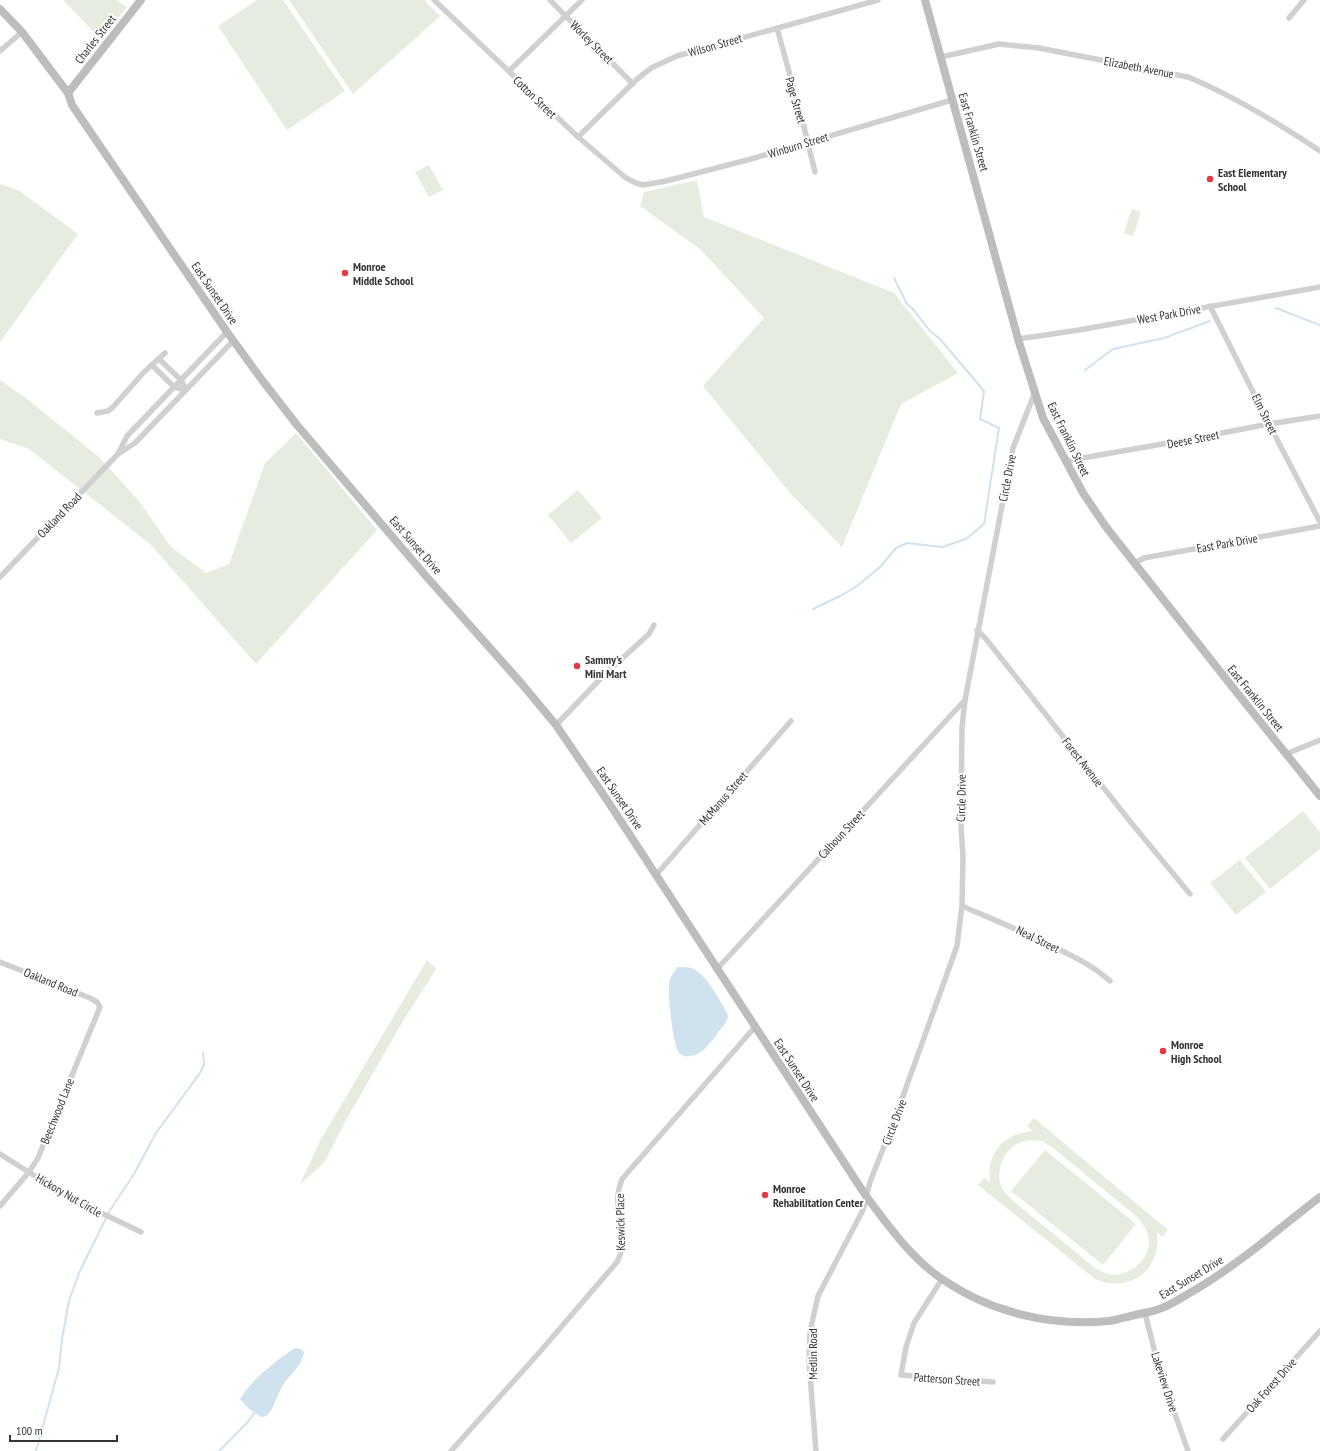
<svg xmlns="http://www.w3.org/2000/svg" width="1320" height="1451" font-family="'PT Sans Narrow',sans-serif">
	<style>
		.green { fill: #e6ecdf; fill-rule: evenodd }
		.water { fill: #cfe2ee }
		.lines { fill: none; stroke-linecap: round; stroke-linejoin: round }
		.stream { stroke: #cfe2ee; stroke-width: 2 }
		.street { stroke: #d0d0d0; stroke-width: 5.5 }
		.secondary { stroke: #bdbdbd; stroke-width: 8 }
		.poi-dot { fill: #e63946; stroke: #fff; stroke-width: 1.5 }
		.labels { text-anchor: middle; dominant-baseline: central; stroke-width: 4; stroke-linejoin: round; paint-order: stroke }
		.street-label { font-size: 12px; fill: #333; stroke: #fff }
		.poi-label { font-size: 12px; font-weight: bold; fill: #333; stroke: #fff; text-anchor: start }
	</style>
	<rect width="100%" height="100%" fill="#fff"/>
	<g class="green">
		<path d="M63 0H116L127 7 101 39Z"/>
		<path d="M257 0H283L345 91 287 130 218 26Z"/>
		<path d="M289 0H424L440 16 353 94Z"/>
		<path d="M429 165 443 190 429 197 415 172Z"/>
		<path d="M697 180 704 217 894 293 958 373 901 404 842 547 791 494 703 386 764 318 700 249 640 206 644 192Z"/>
		<path d="M0 184 18 190 78 234 0 342Z"/>
		<path d="M1132 209 1141 212 1133 236 1124 233Z"/>
		<path d="M0 380 27 399 99 457 140 502 170 546 206 573 229 564 265 463 296 433 377 530 256 664 150 544 29 449 0 439Z"/>
		<path d="M578 490 602 518 571 543 548 515Z"/>
		<path d="M1303 811 1320 832V849L1270 889 1245 858Z"/>
		<path d="M1240 860 1266 892 1236 915 1210 883Z"/>
		<path d="M427 960 436 969 403 1021 345 1122 324 1163 300 1184 321 1139Z"/>
		<path d="M1034 1118 1168 1230 1162 1237 1157 1232C1162 1270 1130 1294 1095 1279L978 1185 984 1178 990 1182C987 1152 1003 1134 1033 1131L1027 1126ZM1035 1140 1042 1141 1052 1147 1136 1216C1143 1224 1149 1232 1149 1243 1149 1260 1130 1274 1115 1275 1108 1275 1101 1271 1095 1268L1012 1200C1007 1195 1001 1189 1000 1182 997 1168 1004 1151 1017 1144 1022 1141 1029 1140 1035 1140Z"/>
		<path d="M1045 1150 1136 1224 1103 1265 1011 1191Z"/>
	</g>
	<g class="water">
		<path d="M678 967C682 967 687 967 691 968 705 971 720 1001 727 1013L728 1017 726 1022C720 1030 709 1046 702 1051 696 1056 685 1059 679 1053 673 1046 668 997 669 986 669 978 673 973 678 967Z"/>
		<path d="M295 1348 301 1349 304 1352C303 1365 288 1376 282 1387 277 1395 275 1406 269 1413 267 1416 264 1417 261 1417L248 1408 240 1399C250 1381 278 1359 295 1348Z"/>
	</g>
	<g class="lines">
		<g class="stream">
			<path d="M1276 308 1320 325"/>
			<path d="M1085 370 1113 349 1164 338 1210 321"/>
			<path d="M813 609 840 596 857 586 880 567 896 548 907 543 942 547 966 539 984 524 999 428 980 419 984 391 940 339 930 331 913 309 907 304 894 278"/>
			<path d="M36 1451 59 1368 62 1339 69 1301 79 1273 110 1210 134 1174 156 1133 200 1073 204 1064 203 1053"/>
			<path d="M219 1451 247 1423 255 1412"/>
		</g>
		<g class="street">
			<path d="M434 0 578 137 626 178 636 183 643 185 666 181 751 159 952 100"/>
			<path d="M550 0 633 84"/>
			<path d="M1289 18 1304 0"/>
			<path d="M777 28 803 123 815 172"/>
			<path d="M0 51 22 32"/>
			<path d="M941 57 999 44 1039 48 1188 77C1234 96 1278 123 1320 151"/>
			<path d="M509 71 582 0"/>
			<path d="M578 137 636 80 651 68 677 56 878 0"/>
			<path d="M1210 306 1269 424 1320 522"/>
			<path d="M1018 339 1079 330 1320 287"/>
			<path d="M159 359 181 380 186 390"/>
			<path d="M152 365 174 387 186 390"/>
			<path d="M97 413 108 411 113 407 144 372 165 353"/>
			<path d="M118 454 127 436 227 332"/>
			<path d="M1066 462 1077 459 1185 440 1269 424 1320 416"/>
			<path d="M1135 563 1144 558 1320 526"/>
			<path d="M0 577 118 454 135 443 233 341"/>
			<path d="M977 630 986 639 1133 825 1190 894"/>
			<path d="M556 725 606 673 649 634 654 625"/>
			<path d="M1286 754 1320 740"/>
			<path d="M656 875 791 721"/>
			<path d="M962 906C992 919 1022 931 1052 946 1073 956 1092 965 1110 981"/>
			<path d="M0 962 90 998 97 1002 100 1007 38 1158 29 1172 0 1206"/>
			<path d="M717 969 965 700"/>
			<path d="M0 1154 70 1198 141 1232"/>
			<path d="M942 1279 914 1323 906 1347 901 1375 993 1382"/>
			<path d="M1145 1313 1159 1369 1188 1451"/>
			<path d="M1223 1439 1320 1331"/>
			<path d="M451 1451 538 1354 617 1262C628 1242 619 1225 618 1204 617 1196 619 1187 622 1179L755 1027"/>
			<path d="M816 1451 809 1362 810 1332 818 1296 863 1210 870 1182 894 1121 957 946 962 906 963 857 961 826 962 728 965 700 1013 448 1035 392"/>
		</g>
		<g class="secondary">
			<path d="M925 0 1018 339 1043 418 1083 493 1106 527 1230 684 1320 796"/>
			<path d="M0 9 22 32 68 93 72 105 227 332 262 380 297 425 425 575 521 683 556 725 607 800 866 1196C888 1225 911 1258 942 1279 990 1312 1050 1327 1109 1321 1117 1320 1126 1317 1135 1315 1143 1313 1151 1312 1159 1309 1169 1306 1179 1299 1188 1294 1236 1267 1277 1230 1320 1197"/>
			<path d="M68 93 141 0"/>
		</g>
	</g>
	<g class="poi-dot">
		<circle cx="1210" cy="179" r="4"/>
		<circle cx="345" cy="273" r="4"/>
		<circle cx="577" cy="666" r="4"/>
		<circle cx="1163" cy="1051" r="4"/>
		<circle cx="765" cy="1195" r="4"/>
	</g>
	<g class="labels">
		<g class="street-label">
			<text transform="translate(95 39) rotate(-52)">Charles Street</text>
			<text transform="translate(592 42) rotate(45)">Worley Street</text>
			<text transform="translate(715 45) rotate(-16)">Wilson Street</text>
			<text transform="translate(1139 67) rotate(11)">Elizabeth Avenue</text>
			<text transform="translate(535 97) rotate(44)">Cotton Street</text>
			<text transform="translate(796 100) rotate(74)">Page Street</text>
			<text transform="translate(974 132) rotate(74)">East Franklin Street</text>
			<text transform="translate(798 145) rotate(-17)">Winburn Street</text>
			<text transform="translate(215 293) rotate(56)">East Sunset Drive</text>
			<text transform="translate(1169 314) rotate(-10)">West Park Drive</text>
			<text transform="translate(1265 414) rotate(64)">Elm Street</text>
			<text transform="translate(1069 439) rotate(64)">East Franklin Street</text>
			<text transform="translate(1193 439) rotate(-11)">Deese Street</text>
			<text transform="translate(1007 478) rotate(-79)">Circle Drive</text>
			<text transform="translate(59 515) rotate(-46)">Oakland Road</text>
			<text transform="translate(1227 543) rotate(-10)">East Park Drive</text>
			<text transform="translate(416 545) rotate(49)">East Sunset Drive</text>
			<text transform="translate(1256 698) rotate(51)">East Franklin Street</text>
			<text transform="translate(1083 762) rotate(52)">Forest Avenue</text>
			<text transform="translate(620 798) rotate(56)">East Sunset Drive</text>
			<text transform="translate(723 798) rotate(-49)">McManus Street</text>
			<text transform="translate(961 798) rotate(-89)">Circle Drive</text>
			<text transform="translate(841 834) rotate(-47)">Calhoun Street</text>
			<text transform="translate(1038 939) rotate(26)">Neal Street</text>
			<text transform="translate(51 982) rotate(22)">Oakland Road</text>
			<text transform="translate(797 1070) rotate(57)">East Sunset Drive</text>
			<text transform="translate(57 1111) rotate(-68)">Beechwood Lane</text>
			<text transform="translate(894 1122) rotate(-69)">Circle Drive</text>
			<text transform="translate(69 1195) rotate(30)">Hickory Nut Circle</text>
			<text transform="translate(620 1222) rotate(-91)">Keswick Place</text>
			<text transform="translate(1191 1277) rotate(-31)">East Sunset Drive</text>
			<text transform="translate(812 1354) rotate(-90)">Medlin Road</text>
			<text transform="translate(947 1379) rotate(4)">Patterson Street</text>
			<text transform="translate(1165 1382) rotate(72)">Lakeview Drive</text>
			<text transform="translate(1271 1385) rotate(-48)">Oak Forest Drive</text>
		</g>
		<g class="poi-label">
			<text x="1218" y="172">East Elementary<tspan x="1218" dy="14">School</tspan></text>
			<text x="353" y="266">Monroe<tspan x="353" dy="14">Middle School</tspan></text>
			<text x="585" y="659">Sammy's<tspan x="585" dy="14">Mini Mart</tspan></text>
			<text x="1171" y="1044">Monroe<tspan x="1171" dy="14">High School</tspan></text>
			<text x="773" y="1188">Monroe<tspan x="773" dy="14">Rehabilitation Center</tspan></text>
		</g>
	</g>
	<path d="M10 1435v6h107v-6" fill="none" stroke="#333333" stroke-width="2"/>
	<text x="16" y="1435" font-size="12" fill="#333333" stroke="#ffffff" stroke-width="3" paint-order="stroke">100 m</text>
</svg>
